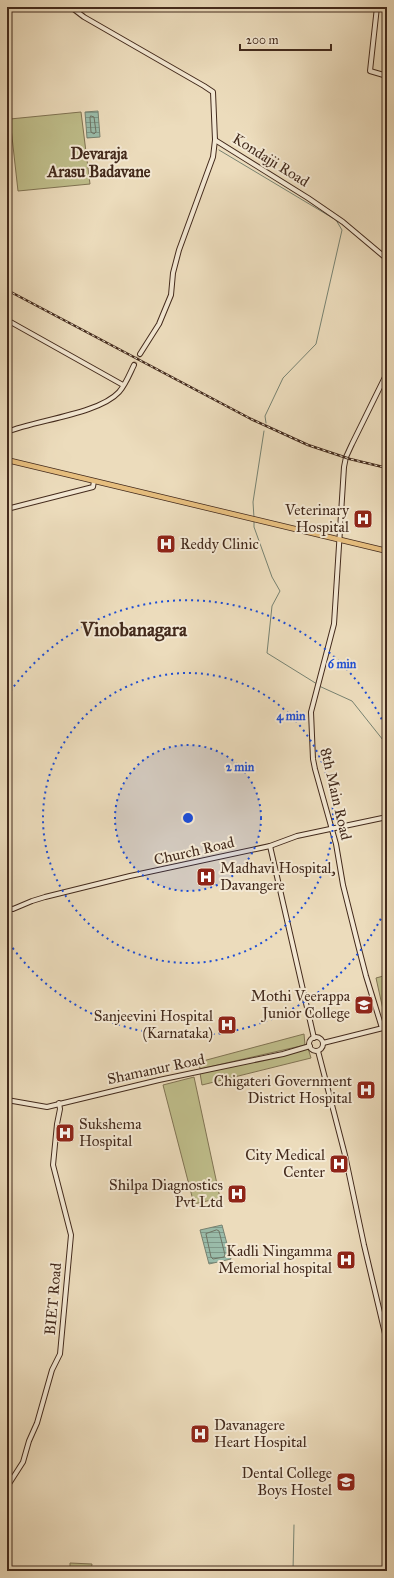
<svg xmlns="http://www.w3.org/2000/svg" width="394" height="1578" font-family="'IM FELL Great Primer',serif">
	<style>
		.park { fill: #bfbe8b; stroke: #817454 }
		.water { fill: url(#water-rules); stroke: #778271 }
		.lines { fill: none; stroke-linecap: round; stroke-linejoin: round }
		.shore { stroke: #6e7363; stroke-width: 1 }
		.stream { stroke: #778271; stroke-width: 1 }
		.secondary-tunnel { stroke: #cab89c; stroke-width: 4; stroke-dasharray: 4 2; stroke-linecap: butt }
		.secondary-casing { stroke: #432a1c; stroke-width: 6 }
		.primary-casing { stroke: #432a1c; stroke-width: 6 }
		.secondary { stroke: #f3e8d3; stroke-width: 4 }
		.primary { stroke: #e6be7e; stroke-width: 4.5 }
		.rail-casing { stroke: #432a1c; stroke-width: 2.5 }
		.rail { stroke: #f3e8d3; stroke-width: 1; stroke-dasharray: 3; stroke-linecap: butt }
		.ring { fill: none; stroke: #1d4ed8; stroke-width: 2; stroke-dasharray: 2 4 }
		.labels { text-anchor: middle; dominant-baseline: central; stroke-width: 4; stroke-linejoin: round; paint-order: stroke }
		.street-label { font-size: 15px; fill: #432a1c; stroke: #f3e8d3 }
		.poi-label { font-size: 15px; fill: #432a1c; stroke: #f3e8d3; text-anchor: end }
		.neighbourhood-label { font-size: 16px; font-weight: bold; fill: #432a1c; stroke: #f3e8d3 }
		.district-label { font-size: 19px; font-weight: bold; fill: #432a1c; stroke: #f3e8d3 }
		.centre { fill: #1d4ed8; stroke: #f3e8d3; stroke-width: 2 }
		.ring-label { font-size: 12px; text-anchor: middle; font-weight: bold; fill: #1d4ed8; stroke: #f3e8d3; stroke-width: 4; stroke-linejoin: round; paint-order: stroke }
	</style>
	<defs>
		<pattern id="water-rules" width="6" height="5" patternUnits="userSpaceOnUse"><rect width="6" height="5" fill="#9abcaa"/><path d="M0 2.5h6" fill="none" stroke="#7f998a"/></pattern>
	</defs>
	<rect width="100%" height="100%" fill="#ecdcbc"/>
	<filter id="stains"><feTurbulence type="fractalNoise" baseFrequency=".005" numOctaves="4"/><feColorMatrix values="0 0 0 0 .2 0 0 0 0 .09 0 0 0 0 .02 0 0 0 .5 -.17"/></filter>
	<radialGradient id="worn" r=".72"><stop offset=".6" stop-color="#630" stop-opacity="0"/><stop offset="1" stop-color="#630" stop-opacity=".3"/></radialGradient>
	<g class="park">
		<path d="M81 112 90 184 18 191 10 119Z"/>
		<path d="M387 975V1022L386 1023 376 978Z"/>
		<path d="M304 1034 305 1045 200 1069 199 1062Z"/>
		<path d="M308 1048 311 1058 202 1085 200 1073Z"/>
		<path d="M194 1077 220 1198 194 1204 163 1085Z"/>
		<path d="M70 1563 92 1564 91 1571H70Z"/>
	</g>
	<g class="water">
		<path d="M98 111 100 137 87 138 85 112Z"/>
		<path d="M222 1225 231 1259 209 1264 200 1230Z"/>
	</g>
	<g class="lines">
		<g class="shore">
			<path d="M91 116 94 117 96 132 94 134 91 132 90 118Z"/>
			<path d="M217 1230 219 1231 225 1255 224 1257 213 1259 211 1257 206 1234Z"/>
		</g>
		<g class="stream">
			<path d="M219 150 336 220 342 230 316 344 283 378 265 416 266 423"/>
			<path d="M254 518 253 502 264 431"/>
			<path d="M254 521V527L272 577 280 591 272 606 267 653 317 684"/>
			<path d="M319 686 352 701 387 745"/>
			<path d="M293 1571 294 1525"/>
		</g>
		<path class="secondary-tunnel" d="M134 365 140 354"/>
		<defs>
			<g id="secondary">
				<path d="M71 7 84 17 204 86 213 92 215 140 308 198 343 222 387 259"/>
				<path d="M377 7 370 71 387 76"/>
				<path d="M7 320 123 385"/>
				<path d="M140 354 159 324 171 295 173 273 179 250 213 157 215 140"/>
				<path d="M7 432C36 420 99 414 119 392 126 384 130 373 134 365"/>
				<path d="M7 509 93 487 94 481"/>
				<path d="M270 846 314 1038"/>
				<path d="M7 908 13 909 32 901 45 897 130 876 270 846 297 836 387 817"/>
				<path d="M382 1028 366 976 358 945 343 885 336 844 315 769 313 759 311 712 334 624 344 467 346 457 352 444 387 373"/>
				<circle cx="316" cy="1044" r="7"/>
				<path d="M323 1043 387 1027"/>
				<path d="M318 1051 345 1155 364 1245 387 1342"/>
				<path d="M7 1100 47 1107 159 1080 283 1054 310 1046"/>
				<path d="M7 1487 23 1462 29 1441 37 1423 52 1370 60 1354 71 1235 53 1165 57 1124 60 1109 59 1103"/>
			</g>
			<path id="primary" d="M7 460 387 551"/>
		</defs>
		<use href="#secondary" class="secondary-casing"/>
		<use href="#primary" class="primary-casing"/>
		<use href="#secondary" class="secondary"/>
		<use href="#primary" class="primary"/>
		<defs>
			<path id="rail" d="M7 290 251 419 308 445 350 459 387 468"/>
		</defs>
		<use href="#rail" class="rail-casing"/>
		<use href="#rail" class="rail"/>
	</g>
	<circle cx="188" cy="818" r="73" fill="#1d4ed8" fill-opacity=".12"/>
	<g class="ring">
		<circle cx="188" cy="818" r="73"/>
		<circle cx="188" cy="818" r="145"/>
		<path d="M386 908A218 218 0 0 1 7 940M7 696A218 218 0 0 1 386 728"/>
	</g>
	<defs>
		<symbol id="hospital-square" viewBox="-11 -11 22 22"><rect x="-9" y="-9" width="18" height="18" rx="4" fill="#8f2418" stroke="#f3e8d3"/><path d="M-5-5h3v3.5h4V-5h3V5h-3V1.5h-4V5h-3Z" fill="#fff"/></symbol>
		<symbol id="university-square" viewBox="-11 -11 22 22"><rect x="-9" y="-9" width="18" height="18" rx="4" fill="#8f2418" stroke="#f3e8d3"/><path d="M0-5L7-2L0 1L-7-2ZM-4 1L0 2.5L4 1V4Q0 6-4 4Z" fill="#fff"/></symbol>
	</defs>
	<g fill-rule="evenodd">
		<use href="#hospital-square" x="352" y="508" width="22" height="22"/>
		<use href="#hospital-square" x="155" y="533" width="22" height="22"/>
		<use href="#hospital-square" x="195" y="866" width="22" height="22"/>
		<use href="#university-square" x="353" y="994" width="22" height="22"/>
		<use href="#hospital-square" x="216" y="1014" width="22" height="22"/>
		<use href="#hospital-square" x="355" y="1079" width="22" height="22"/>
		<use href="#hospital-square" x="54" y="1122" width="22" height="22"/>
		<use href="#hospital-square" x="328" y="1153" width="22" height="22"/>
		<use href="#hospital-square" x="226" y="1183" width="22" height="22"/>
		<use href="#hospital-square" x="335" y="1249" width="22" height="22"/>
		<use href="#hospital-square" x="189" y="1423" width="22" height="22"/>
		<use href="#university-square" x="335" y="1471" width="22" height="22"/>
	</g>
	<g class="labels">
		<g class="street-label">
			<text transform="translate(271 160) rotate(32)">Kondajji Road</text>
			<text transform="translate(336 794) rotate(77)">8th Main Road</text>
			<text transform="translate(194 851) rotate(-13)">Church Road</text>
			<text transform="translate(156 1069) rotate(-12)">Shamanur Road</text>
			<text transform="translate(53 1299) rotate(-85)">BIET Road</text>
		</g>
		<g class="poi-label">
			<text x="349" y="510">Veterinary<tspan x="349" dy="17">Hospital</tspan></text>
			<text x="180" y="544" text-anchor="start">Reddy Clinic</text>
			<text x="220" y="868" text-anchor="start">Madhavi Hospital,<tspan x="220" dy="17">Davangere</tspan></text>
			<text x="350" y="996">Mothi Veerappa<tspan x="350" dy="17">Junior College</tspan></text>
			<text x="213" y="1016">Sanjeevini Hospital<tspan x="213" dy="17">(Karnataka)</tspan></text>
			<text x="352" y="1081">Chigateri Government<tspan x="352" dy="17">District Hospital</tspan></text>
			<text x="79" y="1124" text-anchor="start">Sukshema<tspan x="79" dy="17">Hospital</tspan></text>
			<text x="325" y="1155">City Medical<tspan x="325" dy="17">Center</tspan></text>
			<text x="223" y="1185">Shilpa Diagnostics<tspan x="223" dy="17">Pvt Ltd</tspan></text>
			<text x="332" y="1251">Kadli Ningamma<tspan x="332" dy="17">Memorial hospital</tspan></text>
			<text x="214" y="1425" text-anchor="start">Davanagere<tspan x="214" dy="17">Heart Hospital</tspan></text>
			<text x="332" y="1473">Dental College<tspan x="332" dy="17">Boys Hostel</tspan></text>
		</g>
		<g class="neighbourhood-label">
			<text x="99" y="153">Devaraja<tspan x="99" dy="18">Arasu Badavane</tspan></text>
		</g>
		<g class="district-label">
			<text x="134" y="629">Vinobanagara</text>
		</g>
	</g>
	<circle cx="188" cy="818" r="6" class="centre"/>
	<g class="ring-label">
		<text x="342" y="668">6 min</text>
		<text x="291" y="720">4 min</text>
		<text x="240" y="771">2 min</text>
	</g>
	<rect width="394" height="1578" fill="none" stroke="#ecdcbc" stroke-width="24"/>
	<rect x="8" y="8" width="378" height="1562" fill="none" stroke="#432a1c" stroke-width="2"/>
	<rect x="12" y="12" width="370" height="1554" fill="none" stroke="#432a1c"/>
	<path d="M240 44v6h91v-6" fill="none" stroke="#432a1c" stroke-width="2"/>
	<text x="246" y="44" font-size="12" fill="#432a1c" stroke="#f3e8d3" stroke-width="3" paint-order="stroke">200 m</text>
	<rect width="100%" height="100%" filter="url(#stains)"/>
	<rect width="100%" height="100%" fill="url(#worn)"/>
</svg>
